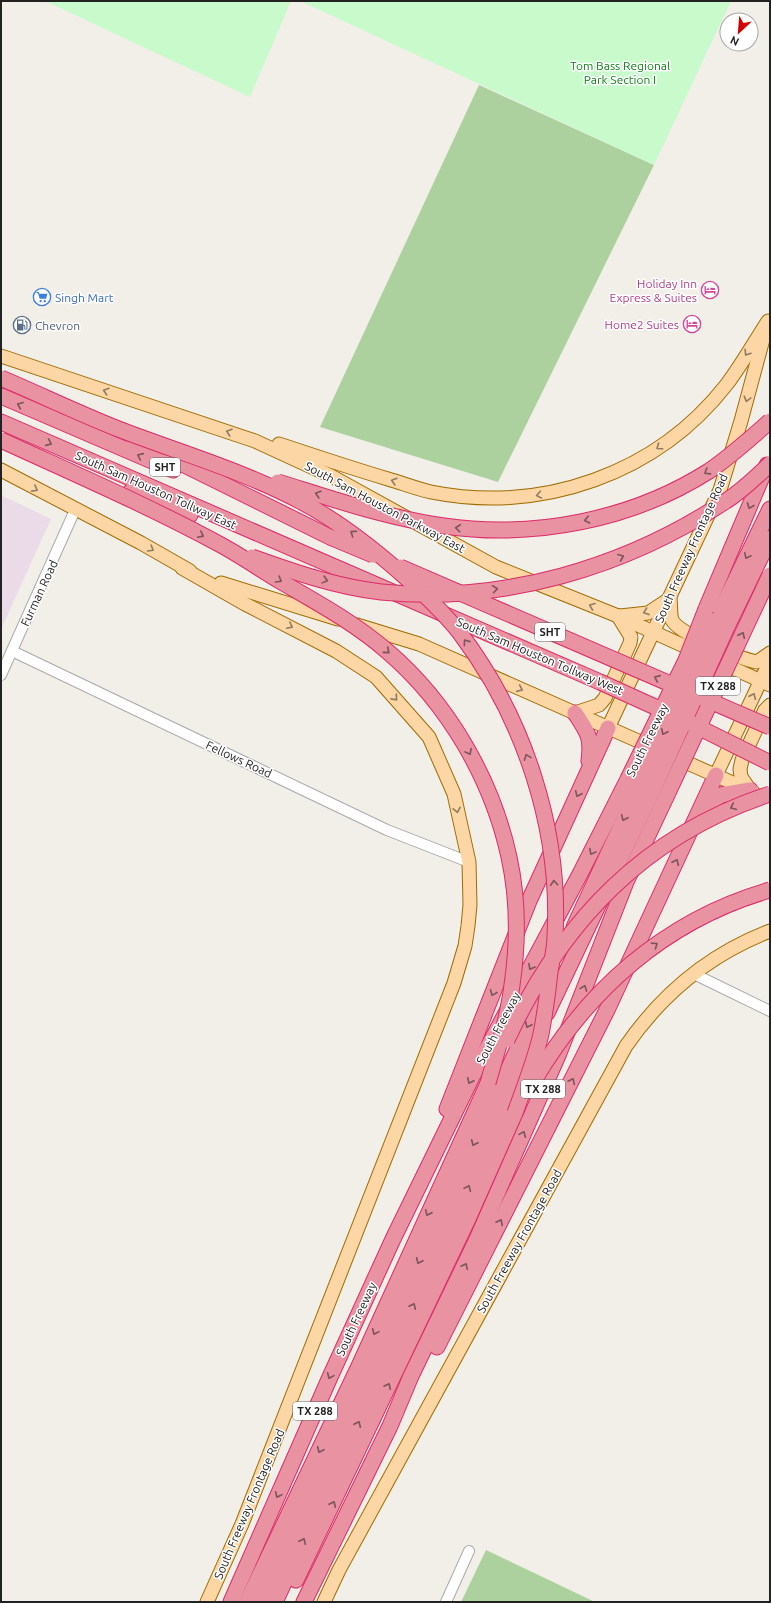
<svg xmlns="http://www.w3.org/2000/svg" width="771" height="1603" font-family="Ubuntu,sans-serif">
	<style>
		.industrial { fill: #ebdbe8 }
		.forest { fill: #add19e }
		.park { fill: #c8facc }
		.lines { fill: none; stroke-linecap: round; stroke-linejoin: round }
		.minor-casing { stroke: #a9a9a9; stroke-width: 12 }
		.major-casing { stroke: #a06b00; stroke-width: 15 }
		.highway-casing { stroke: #dc2a67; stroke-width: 17 }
		.minor { stroke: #fff; stroke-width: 10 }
		.major { stroke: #fcd6a4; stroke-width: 13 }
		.highway { stroke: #e892a2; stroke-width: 15 }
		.highway-bridge-casing { stroke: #dc2a67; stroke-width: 17; stroke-linecap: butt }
		.highway-bridge { stroke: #e892a2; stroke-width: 15 }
		.oneway { stroke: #8f7c63 }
		.oneway2 { stroke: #7b545c }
		.labels { text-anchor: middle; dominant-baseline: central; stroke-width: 3; stroke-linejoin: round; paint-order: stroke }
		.shield { fill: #fff; stroke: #646464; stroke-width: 1 }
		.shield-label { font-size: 11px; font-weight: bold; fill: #222 }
		.park-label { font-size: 12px; fill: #0c8416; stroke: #fff }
		.hotel-label { font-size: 12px; fill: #b23c85; stroke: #fff; text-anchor: end }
		.shop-label { font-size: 12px; fill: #366cbe; stroke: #fff; text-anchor: start }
		.service-label { font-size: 12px; fill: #4e5e75; stroke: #fff; text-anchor: start }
		.street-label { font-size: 12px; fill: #222; stroke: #fff }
	</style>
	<rect width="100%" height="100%" fill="#f2efe9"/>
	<path class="industrial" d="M1 495 51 519 1 629Z"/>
	<g class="forest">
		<path d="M479 85 654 165 498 482 320 427Z"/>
		<path d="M486 1550 595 1602H461Z"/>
	</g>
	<g class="park">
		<path d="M45 1H291L250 97Z"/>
		<path d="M300 1H731L654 165Z"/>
	</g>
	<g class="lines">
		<defs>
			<g id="minor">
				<path d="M12 651 387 830 469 862"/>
				<path d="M1 675 75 510"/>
				<path d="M694 974 770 1011"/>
				<path d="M446 1602 469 1551"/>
			</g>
			<g id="major">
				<path d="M1 356 255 441 331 476 496 567 618 616 770 685"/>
				<path d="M279 444C315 456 351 468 388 479 402 483 417 489 431 492 542 514 657 474 727 384 742 364 755 341 768 321"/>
				<path d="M1 470 141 543 190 571"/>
				<path d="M182 568 245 604 336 651 376 677 429 737 454 794 469 862 470 905 468 926 465 946 454 983 242 1524 207 1602"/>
				<path d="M221 583 338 619"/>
				<path d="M670 598C671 605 670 614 672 620 679 634 741 659 757 662L770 653"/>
				<path d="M620 616 648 613 668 600"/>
				<path d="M357 625 419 644 654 748"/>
				<path d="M575 713 599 705 605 698 630 643 631 637 618 616"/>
				<path d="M608 728 720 490 741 421 765 332"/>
				<path d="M674 757 753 792"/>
				<path d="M716 775 770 661"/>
				<path d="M750 790 741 777 740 769 742 760 765 710 770 705"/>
				<path d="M324 1602 339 1570 626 1046C662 994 710 954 770 931"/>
			</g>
			<g id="highway">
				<path d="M1 396 173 470"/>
				<path d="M1 422 600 682"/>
				<path d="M134 440 330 537"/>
				<path d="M130 492 190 515"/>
				<path d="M706 609 767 465"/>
				<path d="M716 620 770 509"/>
				<path d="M727 627 770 538"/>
				<path d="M575 713C588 733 592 737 589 761"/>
				<path d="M701 810 721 795 750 790"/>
				<path d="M574 927 641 783"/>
				<path d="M547 1013 653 790"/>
				<path d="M447 1109 529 901 608 728"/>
				<path d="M437 1347 607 1010 716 775"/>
				<path d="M296 1580 468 1219 515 1113"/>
				<path d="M231 1602 330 1377 393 1239 472 1077 580 874 628 779"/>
				<path d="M247 1602 360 1364 488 1083"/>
				<path d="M263 1602 547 985"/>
				<path d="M275 1602 463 1198 536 1036"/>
				<path d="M304 1602 390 1426 411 1376 477 1239 559 1053 626 882 666 797"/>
			</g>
		</defs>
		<use href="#minor" class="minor-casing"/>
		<use href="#major" class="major-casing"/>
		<use href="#highway" class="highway-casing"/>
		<use href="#minor" class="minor"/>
		<use href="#major" class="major"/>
		<use href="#highway" class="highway"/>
		<defs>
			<g id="highway-bridge">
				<path d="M1 378C41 395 80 414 121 430 181 453 243 471 300 501 342 523 378 552 413 584 429 599 446 615 460 633 524 718 561 829 555 936 555 948 552 960 550 972 548 992 545 1013 541 1034 535 1061 524 1087 515 1113"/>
				<path d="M1 440C75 474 149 506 221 545 241 556 260 569 280 581 316 602 355 623 387 651 448 703 492 779 509 857 518 898 518 944 512 985 508 1018 497 1051 488 1083"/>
				<path d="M278 482C333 499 387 518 444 526 534 539 632 520 709 471 731 456 750 439 770 421"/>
				<path d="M330 537 373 555"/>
				<path d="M252 557C294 572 337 587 381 592 502 604 625 568 726 501 742 491 756 477 770 464"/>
				<path d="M400 567 770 727"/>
				<path d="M600 682 686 721 770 763"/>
				<path d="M628 779 686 660 706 609"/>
				<path d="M641 783 716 620"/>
				<path d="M653 790 727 627"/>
				<path d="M666 797 770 575"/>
				<path d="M507 1040C562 921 645 835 770 794"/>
				<path d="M532 1084C586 991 665 920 770 890"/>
			</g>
		</defs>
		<use href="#highway-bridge" class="highway-bridge-casing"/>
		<use href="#highway-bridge" class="highway-bridge"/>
	</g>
	<defs><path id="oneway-chevron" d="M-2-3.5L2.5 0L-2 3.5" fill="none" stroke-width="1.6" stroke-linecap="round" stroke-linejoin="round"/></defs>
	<g class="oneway">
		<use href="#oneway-chevron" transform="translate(747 353) rotate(123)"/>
		<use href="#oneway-chevron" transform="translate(106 391) rotate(-162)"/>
		<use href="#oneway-chevron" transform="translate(747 399) rotate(105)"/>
		<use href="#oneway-chevron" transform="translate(229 432) rotate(-161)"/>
		<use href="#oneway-chevron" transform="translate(659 447) rotate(145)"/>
		<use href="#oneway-chevron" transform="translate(394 481) rotate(-164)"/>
		<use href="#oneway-chevron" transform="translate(35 489) rotate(28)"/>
		<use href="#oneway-chevron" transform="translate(539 495) rotate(170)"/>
		<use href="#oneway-chevron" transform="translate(151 549) rotate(31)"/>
		<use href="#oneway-chevron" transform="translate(592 606) rotate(-158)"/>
		<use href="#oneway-chevron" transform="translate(646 612) rotate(160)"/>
		<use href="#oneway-chevron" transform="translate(290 626) rotate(27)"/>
		<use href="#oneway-chevron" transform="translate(520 689) rotate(24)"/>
		<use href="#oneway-chevron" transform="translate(753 696) rotate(-65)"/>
		<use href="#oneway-chevron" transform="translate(395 698) rotate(48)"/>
		<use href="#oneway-chevron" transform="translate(457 810) rotate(78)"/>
	</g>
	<g class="oneway2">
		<use href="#oneway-chevron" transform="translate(20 405) rotate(-157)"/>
		<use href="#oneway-chevron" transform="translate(49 443) rotate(24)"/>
		<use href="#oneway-chevron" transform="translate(140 456) rotate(-156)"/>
		<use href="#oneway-chevron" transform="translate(707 472) rotate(148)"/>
		<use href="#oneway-chevron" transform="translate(318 494) rotate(-163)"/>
		<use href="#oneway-chevron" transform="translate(750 506) rotate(112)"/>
		<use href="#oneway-chevron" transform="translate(587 520) rotate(167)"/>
		<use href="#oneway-chevron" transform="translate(458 528) rotate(-174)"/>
		<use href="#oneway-chevron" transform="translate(353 533) rotate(-146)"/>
		<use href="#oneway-chevron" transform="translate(201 535) rotate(27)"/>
		<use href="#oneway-chevron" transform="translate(747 556) rotate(116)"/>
		<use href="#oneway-chevron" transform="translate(621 557) rotate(-23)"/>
		<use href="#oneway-chevron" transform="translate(279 580) rotate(31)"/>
		<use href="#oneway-chevron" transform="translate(325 580) rotate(15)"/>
		<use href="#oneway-chevron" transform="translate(495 589) rotate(-8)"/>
		<use href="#oneway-chevron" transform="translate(742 635) rotate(-65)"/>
		<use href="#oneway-chevron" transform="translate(466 642) rotate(-125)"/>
		<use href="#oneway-chevron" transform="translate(387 651) rotate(41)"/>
		<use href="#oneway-chevron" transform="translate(657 678) rotate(-156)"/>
		<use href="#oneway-chevron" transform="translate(664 732) rotate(115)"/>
		<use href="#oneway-chevron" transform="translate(469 752) rotate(62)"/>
		<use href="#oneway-chevron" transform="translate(527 757) rotate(-111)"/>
		<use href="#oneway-chevron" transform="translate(578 794) rotate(115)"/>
		<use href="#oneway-chevron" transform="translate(733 807) rotate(155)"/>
		<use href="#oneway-chevron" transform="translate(624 818) rotate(115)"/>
		<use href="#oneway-chevron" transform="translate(592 852) rotate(118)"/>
		<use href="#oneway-chevron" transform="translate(676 862) rotate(-65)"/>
		<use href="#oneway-chevron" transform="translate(554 883) rotate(-94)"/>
		<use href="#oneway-chevron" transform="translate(655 945) rotate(-35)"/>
		<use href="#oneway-chevron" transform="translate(531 967) rotate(119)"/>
		<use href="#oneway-chevron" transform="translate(584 988) rotate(-69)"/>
		<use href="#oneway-chevron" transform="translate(493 993) rotate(112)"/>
		<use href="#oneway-chevron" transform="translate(528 1025) rotate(115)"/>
		<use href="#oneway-chevron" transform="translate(470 1081) rotate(116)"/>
		<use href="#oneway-chevron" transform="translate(572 1081) rotate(-64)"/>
		<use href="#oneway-chevron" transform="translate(523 1134) rotate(-66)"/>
		<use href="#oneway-chevron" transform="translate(474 1143) rotate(115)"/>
		<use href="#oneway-chevron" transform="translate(468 1188) rotate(-66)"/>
		<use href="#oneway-chevron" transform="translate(428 1213) rotate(115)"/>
		<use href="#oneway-chevron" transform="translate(500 1222) rotate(-63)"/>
		<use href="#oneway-chevron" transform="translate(419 1261) rotate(115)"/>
		<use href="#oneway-chevron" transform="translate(465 1266) rotate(-64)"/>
		<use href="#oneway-chevron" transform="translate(413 1306) rotate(-65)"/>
		<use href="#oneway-chevron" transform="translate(375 1332) rotate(114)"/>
		<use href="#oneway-chevron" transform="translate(330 1376) rotate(114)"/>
		<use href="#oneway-chevron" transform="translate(388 1386) rotate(-64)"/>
		<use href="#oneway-chevron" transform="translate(358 1424) rotate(-65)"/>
		<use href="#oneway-chevron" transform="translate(320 1450) rotate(115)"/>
		<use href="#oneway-chevron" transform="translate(278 1495) rotate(114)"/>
		<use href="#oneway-chevron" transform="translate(333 1504) rotate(-65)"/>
		<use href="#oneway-chevron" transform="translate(303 1541) rotate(-65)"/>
	</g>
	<defs>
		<symbol id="hotel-ring" viewBox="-11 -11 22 22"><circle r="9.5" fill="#fff" stroke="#d1479c" stroke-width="1.5"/><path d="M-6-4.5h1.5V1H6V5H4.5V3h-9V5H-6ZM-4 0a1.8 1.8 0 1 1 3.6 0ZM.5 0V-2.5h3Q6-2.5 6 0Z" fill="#d1479c"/></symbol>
		<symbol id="supermarket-ring" viewBox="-11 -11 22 22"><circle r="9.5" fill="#fff" stroke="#3f7fe0" stroke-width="1.5"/><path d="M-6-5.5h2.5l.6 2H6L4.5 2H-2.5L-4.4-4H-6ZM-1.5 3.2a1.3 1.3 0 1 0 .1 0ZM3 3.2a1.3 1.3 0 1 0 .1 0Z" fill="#3f7fe0"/></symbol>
		<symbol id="fuel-ring" viewBox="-11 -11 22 22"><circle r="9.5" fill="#fff" stroke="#5c6f8a" stroke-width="1.5"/><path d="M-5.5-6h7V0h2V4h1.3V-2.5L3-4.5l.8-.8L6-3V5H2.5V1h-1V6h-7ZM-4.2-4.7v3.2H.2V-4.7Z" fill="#5c6f8a"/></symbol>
	</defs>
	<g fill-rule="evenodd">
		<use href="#hotel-ring" x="700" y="280" width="20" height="20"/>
		<use href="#supermarket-ring" x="32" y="287" width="20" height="20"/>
		<use href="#hotel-ring" x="682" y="314" width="20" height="20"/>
		<use href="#fuel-ring" x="12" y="315" width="20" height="20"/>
	</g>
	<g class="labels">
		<g class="shield">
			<rect x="150" y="458" width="30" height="18" rx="3"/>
			<rect x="535" y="623" width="30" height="18" rx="3"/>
			<rect x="696" y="677" width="44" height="18" rx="3"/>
			<rect x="521" y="1080" width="44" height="18" rx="3"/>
			<rect x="293" y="1402" width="44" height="18" rx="3"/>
		</g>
		<g class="shield-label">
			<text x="165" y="467">SHT</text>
			<text x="550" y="632">SHT</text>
			<text x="718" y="686">TX 288</text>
			<text x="543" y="1089">TX 288</text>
			<text x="315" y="1411">TX 288</text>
		</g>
		<g class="park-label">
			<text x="620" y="65">Tom Bass Regional<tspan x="620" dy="14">Park Section I</tspan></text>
		</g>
		<g class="hotel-label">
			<text x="697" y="283">Holiday Inn<tspan x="697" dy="14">Express &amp; Suites</tspan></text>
			<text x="679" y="324">Home2 Suites</text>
		</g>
		<g class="shop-label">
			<text x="55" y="297">Singh Mart</text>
		</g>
		<g class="service-label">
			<text x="35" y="325">Chevron</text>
		</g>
		<g class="street-label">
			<text transform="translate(156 490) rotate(24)">South Sam Houston Tollway East</text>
			<text transform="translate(385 507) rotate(28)">South Sam Houston Parkway East</text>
			<text transform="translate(691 548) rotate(-66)">South Freeway Frontage Road</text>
			<text transform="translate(39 593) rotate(-65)">Furman Road</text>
			<text transform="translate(540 656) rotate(23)">South Sam Houston Tollway West</text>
			<text transform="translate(647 740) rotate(-64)">South Freeway</text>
			<text transform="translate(239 759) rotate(25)">Fellows Road</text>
			<text transform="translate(498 1028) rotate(-62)">South Freeway</text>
			<text transform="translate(519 1241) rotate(-61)">South Freeway Frontage Road</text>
			<text transform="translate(356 1319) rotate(-65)">South Freeway</text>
			<text transform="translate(249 1504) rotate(-67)">South Freeway Frontage Road</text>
		</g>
	</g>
	<rect width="771" height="1603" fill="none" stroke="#222222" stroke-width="4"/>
	<g transform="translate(739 32) rotate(206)"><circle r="19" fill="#ffffff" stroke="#a7a7a7"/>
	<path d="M0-3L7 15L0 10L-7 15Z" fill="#d40000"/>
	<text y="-6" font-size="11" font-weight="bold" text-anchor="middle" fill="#222222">N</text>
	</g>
</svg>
